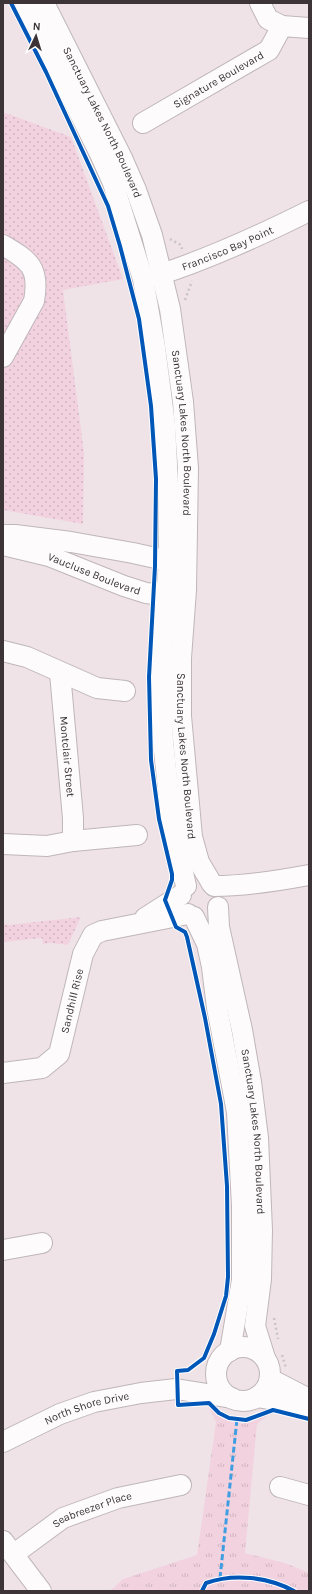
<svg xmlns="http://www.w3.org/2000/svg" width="312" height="1594" font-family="Karla,sans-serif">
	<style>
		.grass { fill: url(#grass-dots) }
		.park { fill: url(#park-tufts) }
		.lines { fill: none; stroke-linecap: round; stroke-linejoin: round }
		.minor-casing { stroke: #bfb6ba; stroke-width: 22 }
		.path { stroke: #c9c4c6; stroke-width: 2.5; stroke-dasharray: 2 3; stroke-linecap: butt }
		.minor { stroke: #fdfbfc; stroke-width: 20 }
		.quiet { stroke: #3f9de2; stroke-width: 3; stroke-dasharray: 6 3; stroke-linecap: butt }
		.cycleway-casing { stroke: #fff; stroke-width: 6 }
		.cycleway { stroke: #0057b8; stroke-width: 4 }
		.labels { text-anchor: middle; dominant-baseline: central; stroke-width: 3; stroke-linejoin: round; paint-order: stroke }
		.street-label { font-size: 11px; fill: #3c3437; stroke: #fff }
	</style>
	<defs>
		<pattern id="grass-dots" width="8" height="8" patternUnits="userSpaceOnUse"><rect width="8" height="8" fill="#f3d2e0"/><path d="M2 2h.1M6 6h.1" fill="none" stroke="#d1b5c1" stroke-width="1.8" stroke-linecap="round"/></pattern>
		<pattern id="park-tufts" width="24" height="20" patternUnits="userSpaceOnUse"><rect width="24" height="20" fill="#f3d2e0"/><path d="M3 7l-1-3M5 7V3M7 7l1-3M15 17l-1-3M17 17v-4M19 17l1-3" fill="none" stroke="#d1b5c1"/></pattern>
	</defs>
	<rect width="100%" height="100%" fill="#efe3e8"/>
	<g class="grass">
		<path d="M3 112 71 137 123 279 63 290 84 453 83 524 3 510Z"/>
		<path d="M81 917 68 945 51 943 43 944 42 938 3 942V924L8 925Z"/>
	</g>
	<path class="park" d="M208 1406C219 1417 232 1425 248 1423 256 1421 265 1415 272 1412L257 1424 245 1553 285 1563 309 1573V1591H110L123 1579 197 1555 216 1422Z"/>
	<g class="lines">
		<defs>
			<g id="minor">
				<path d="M25 3 100 154 113 183 143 279 155 347 165 425 169 503V561L162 651 161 700 163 741 171 817 186 886"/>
				<path id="s1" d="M44 3 122 158 136 190 152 235 170 309 183 402 188 468 186 590 181 658V716L192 837 199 862 212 884"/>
				<path d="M260 3 268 19 282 26"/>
				<path id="s2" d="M143 123 269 50 282 26 309 28"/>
				<path d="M3 245C30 261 40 268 34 301L3 357"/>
				<path id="s3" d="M149 278C205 261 257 237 309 211"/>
				<path d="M5 535H15L71 542 133 553 169 561 180 562"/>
				<path id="s4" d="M3 545 49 556 124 586 146 593 154 594 167 589 178 590"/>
				<path d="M3 651 27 657 97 688 125 691"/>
				<path id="s5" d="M60 673 73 818V841"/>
				<path d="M3 844 47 846 73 841 137 835"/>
				<path d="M214 886C246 886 277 881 309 875"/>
				<path id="s6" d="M218 907 219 927 242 1030 251 1082 258 1138 262 1230 261 1279 255 1326 265 1358"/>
				<path d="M194 917 207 944 212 967 217 1008 237 1112 242 1206V1280L230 1351"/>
				<path d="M145 918 181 895"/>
				<path id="s7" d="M3 1073 42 1068 59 1054 83 954 93 935 102 931 188 914"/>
				<path d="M3 1250 42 1243"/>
				<circle cx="243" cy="1374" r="27"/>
				<path d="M270 1379 309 1399"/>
				<path d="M257 1397 309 1406"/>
				<path id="s8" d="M3 1442 60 1414 94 1402 141 1393 176 1389 232 1398"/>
				<path d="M280 1487 309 1495"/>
				<path d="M3 1541 41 1591"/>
				<path id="s9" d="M14 1554 63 1518 118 1498 181 1485"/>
			</g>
		</defs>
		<use href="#minor" class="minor-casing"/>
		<g class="path">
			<path d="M170 239 181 245 182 249"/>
			<path d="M185 300 192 281"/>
			<path d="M274 1318 278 1339"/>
			<path d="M282 1355 286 1368"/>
		</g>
		<use href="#minor" class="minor"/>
		<path class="quiet" d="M220 1578 237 1419"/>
		<defs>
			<g id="cycleway">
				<path d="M11 3 46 72 108 206 120 246 139 319 151 406 156 479 155 566 149 677 151 760 159 819 172 874V880L165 900 176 927 185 932 187 937 205 1018 221 1104 227 1186 228 1277 226 1296 214 1334 204 1358 188 1370 177 1371 178 1405 209 1403 219 1413 229 1418 246 1420 273 1410 309 1419"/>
				<path d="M202 1591 206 1583C234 1573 268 1577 294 1591"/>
			</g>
		</defs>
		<use href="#cycleway" class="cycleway-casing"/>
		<use href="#cycleway" class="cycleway"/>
	</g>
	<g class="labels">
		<g class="street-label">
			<text stroke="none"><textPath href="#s2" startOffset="87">Signature Boulevard</textPath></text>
			<text stroke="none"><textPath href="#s1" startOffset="133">Sanctuary Lakes North Boulevard</textPath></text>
			<text stroke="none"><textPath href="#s3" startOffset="84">Francisco Bay Point</textPath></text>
			<text stroke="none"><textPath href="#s1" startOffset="457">Sanctuary Lakes North Boulevard</textPath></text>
			<text stroke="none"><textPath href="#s4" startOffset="96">Vaucluse Boulevard</textPath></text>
			<text stroke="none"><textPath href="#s1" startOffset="781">Sanctuary Lakes North Boulevard</textPath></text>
			<text stroke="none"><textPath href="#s5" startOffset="84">Montclair Street</textPath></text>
			<text stroke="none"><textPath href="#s7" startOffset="116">Sandhill Rise</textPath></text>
			<text stroke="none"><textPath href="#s6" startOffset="228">Sanctuary Lakes North Boulevard</textPath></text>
			<text stroke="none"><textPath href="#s8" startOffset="91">North Shore Drive</textPath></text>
			<text stroke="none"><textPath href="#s9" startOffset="91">Seabreezer Place</textPath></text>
		</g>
	</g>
	<rect width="312" height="1594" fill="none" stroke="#3c3437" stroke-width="8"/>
	<g transform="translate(36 36) rotate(4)" stroke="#ffffff" stroke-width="3" paint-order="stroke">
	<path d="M0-3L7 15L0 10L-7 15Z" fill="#3c3437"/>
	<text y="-6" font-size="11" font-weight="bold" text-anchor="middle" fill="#3c3437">N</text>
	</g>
</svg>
